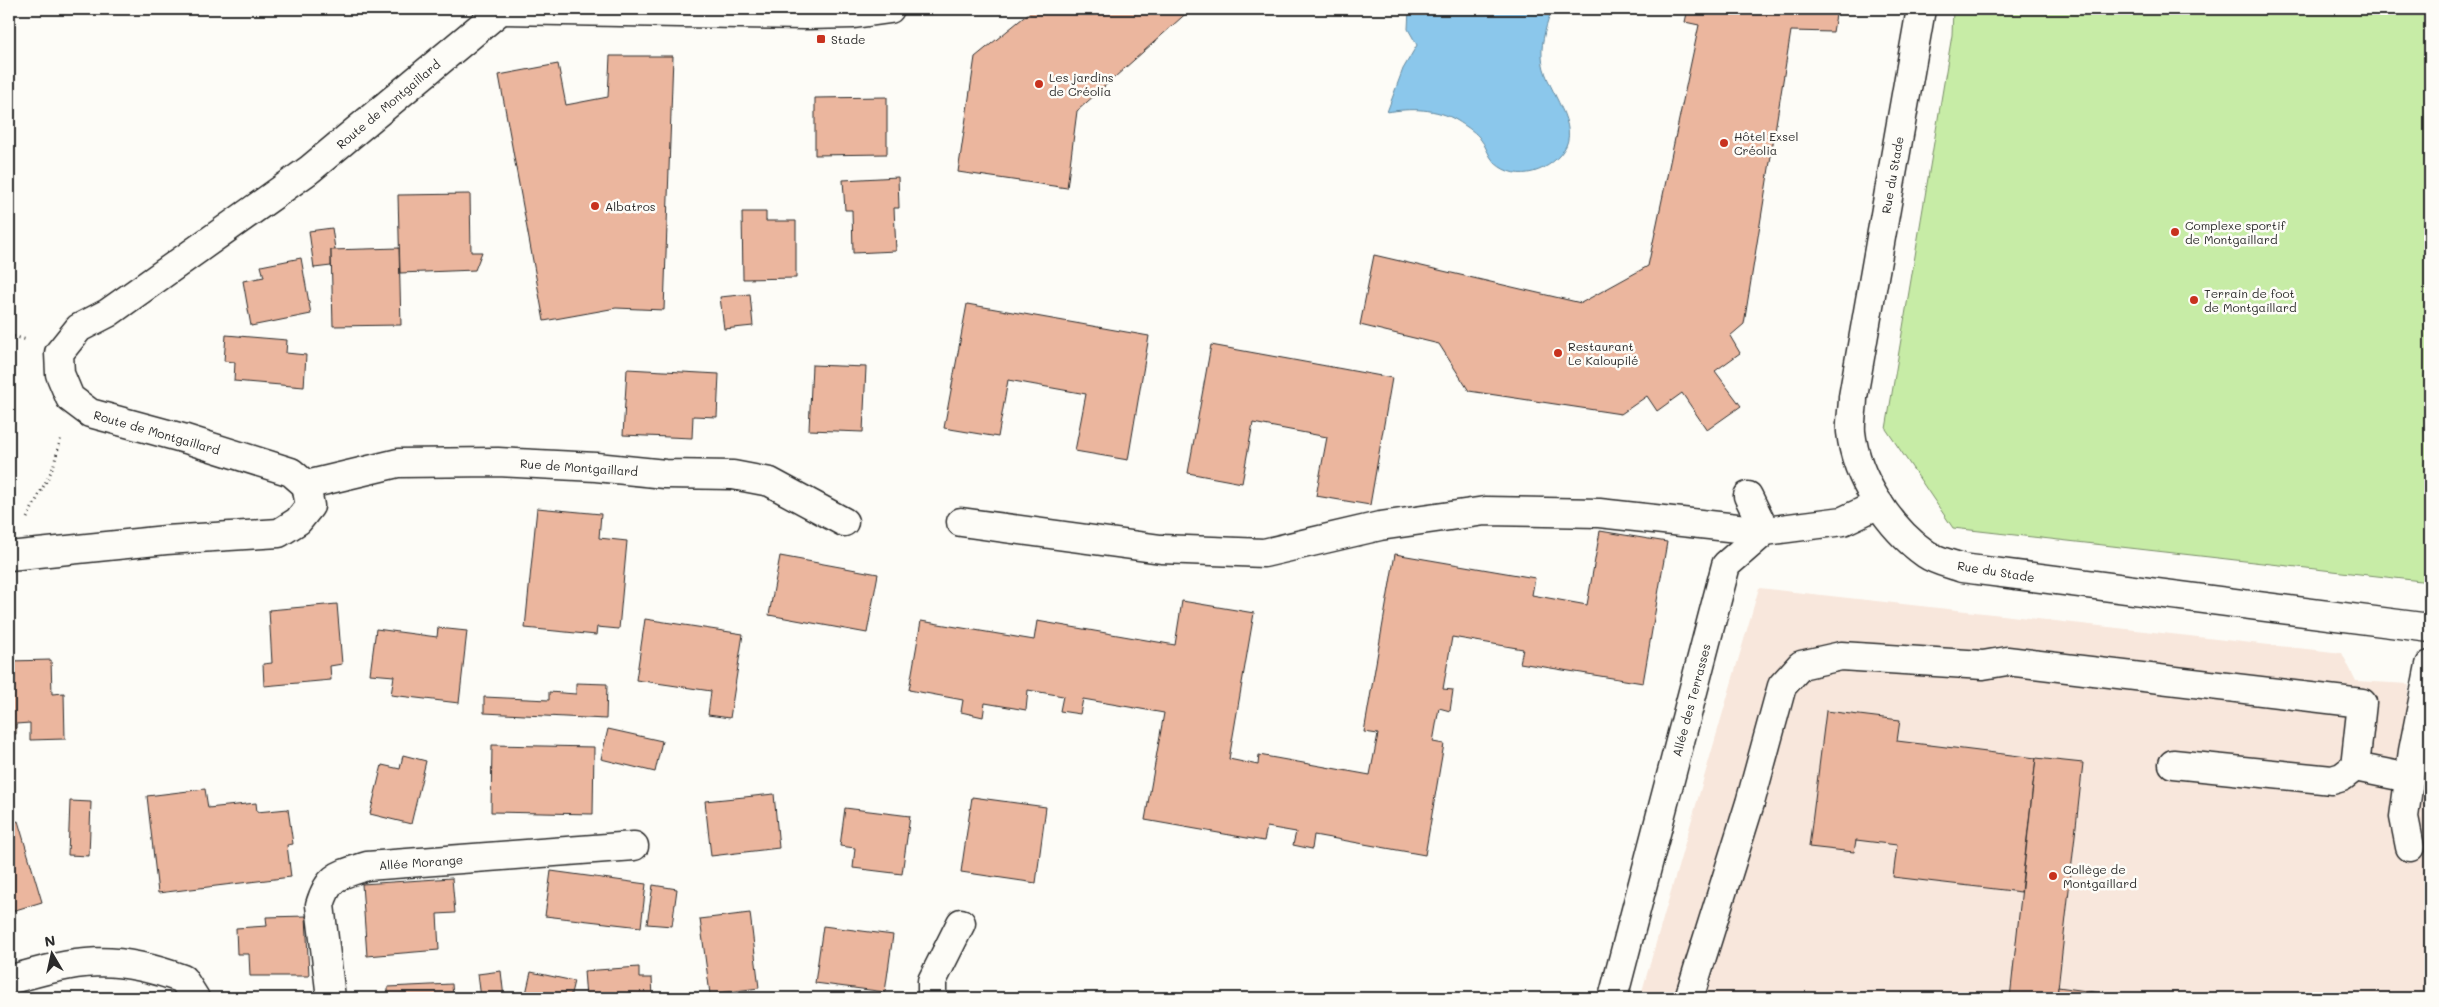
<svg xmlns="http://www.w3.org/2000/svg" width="2439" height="1007" font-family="Mali,sans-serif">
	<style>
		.built { fill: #f8e7dc }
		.green { fill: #c7eca6; stroke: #798c68 }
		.water { fill: #8bc7eb; stroke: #65899e }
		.building { fill: #ebb69e; stroke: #2b2b2b }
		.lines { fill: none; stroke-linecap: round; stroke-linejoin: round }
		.minor-casing { stroke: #2b2b2b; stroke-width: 31 }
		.path { stroke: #2b2b2b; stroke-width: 3; stroke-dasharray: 1 4; stroke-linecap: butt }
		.minor { stroke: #fdfcf7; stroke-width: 28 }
		.poi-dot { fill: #c8321e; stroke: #fdfcf7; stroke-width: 2 }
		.labels { text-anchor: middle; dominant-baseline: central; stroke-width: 5; stroke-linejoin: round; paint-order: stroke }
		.poi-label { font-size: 12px; fill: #2b2b2b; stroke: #fdfcf7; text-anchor: start }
		.street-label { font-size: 12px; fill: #2b2b2b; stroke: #fdfcf7 }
	</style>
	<rect width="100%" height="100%" fill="#fdfcf7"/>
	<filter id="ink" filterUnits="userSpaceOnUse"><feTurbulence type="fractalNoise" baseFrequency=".02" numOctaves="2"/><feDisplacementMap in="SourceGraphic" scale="10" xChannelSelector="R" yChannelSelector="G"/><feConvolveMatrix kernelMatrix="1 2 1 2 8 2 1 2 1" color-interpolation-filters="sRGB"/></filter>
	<g filter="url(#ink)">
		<path class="built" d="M1759 588 2342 653 2356 681 2409 684 2402 749 2430 753V998H1640Z"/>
		<path class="green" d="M1953 9H2430V582L1953 528 1886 429 1952 35Z"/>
		<path class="water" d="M1409 9H1552C1547 24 1541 40 1542 57 1543 86 1578 120 1566 146 1553 171 1517 184 1495 163 1488 156 1486 145 1479 137 1474 131 1464 125 1458 121 1437 108 1410 108 1387 112L1403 69 1417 45 1408 29Z"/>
		<g class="building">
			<path d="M1034 9H1191L1077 111 1067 188 958 172 975 57Z"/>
			<path d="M1688 9H1837L1833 32 1791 31 1744 324 1730 336 1740 353 1715 371 1741 406 1707 430 1682 393 1657 411 1647 396 1621 414 1469 391 1439 344 1360 325 1374 255 1581 303 1648 266 1699 25 1685 22Z"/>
			<path d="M610 56H673L664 310 616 308 544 321 499 75 558 64 566 105 608 97Z"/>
			<path d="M887 97V154L815 155V98Z"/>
			<path d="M898 177 899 208H894L896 251 853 253 852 210H845L843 180Z"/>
			<path d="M470 194 471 252H482L475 270 400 273 398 195Z"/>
			<path d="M742 212H766V221H796V278L743 279Z"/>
			<path d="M332 228 335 249 331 250V266L314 268 309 231Z"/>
			<path d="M399 248 401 325 333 326 331 250Z"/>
			<path d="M301 258 311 314 251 326 243 281 264 277 261 266Z"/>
			<path d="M750 294 753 326 724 329 720 297Z"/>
			<path d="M967 304 1149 336 1128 460 1075 451 1086 394 1008 380 998 437 944 428Z"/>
			<path d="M226 335 287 340 286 353 306 355 304 387 234 381 235 362 224 361Z"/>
			<path d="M1211 345 1392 378 1370 505 1316 496 1327 437 1253 423 1242 483 1188 473Z"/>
			<path d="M812 365 866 367 863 432 809 430Z"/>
			<path d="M627 369 719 374 717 417 693 416 692 438 623 435Z"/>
			<path d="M537 508 601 514 599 538 627 541 619 629 597 627 596 635 525 628Z"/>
			<path d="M1600 531 1667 542 1643 683 1520 663 1523 649 1452 637 1443 689 1453 690 1450 711 1439 708 1433 742 1444 744 1425 855 1314 835 1312 849 1293 845 1296 832 1267 827 1264 841 1145 820 1164 713 1083 699 1080 714 1060 711 1063 696 1028 690 1026 710 985 703 983 717 961 712 963 700 909 690 921 621 1034 640 1037 621 1175 645 1182 601 1254 613 1229 759 1258 765 1259 755 1370 775 1378 734 1364 732 1395 554 1535 578 1532 595 1587 605Z"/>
			<path d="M780 556 878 574 867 633 769 615Z"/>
			<path d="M337 604 342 664 330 666 331 680 264 686 263 664 272 663 269 610Z"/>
			<path d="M645 619 743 634 730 718 708 715 711 691 636 680Z"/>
			<path d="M438 628 467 631 459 703 391 695 394 676 370 674 376 629 437 637Z"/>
			<path d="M51 660 52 694 64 693 65 739 30 740V723L16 724V734H9V661Z"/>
			<path d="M576 683 607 684 606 719 484 713V697L549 700V692L576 694Z"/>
			<path d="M1826 711 1900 720 1897 741 2036 758 2021 892 1893 877 1897 845 1856 840 1854 852 1809 847Z"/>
			<path d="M608 729 662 741 655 772 601 759Z"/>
			<path d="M492 745 594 747 593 814 491 812Z"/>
			<path d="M403 755 426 761 411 824 370 814 382 765 400 769Z"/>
			<path d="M2036 758 2083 763 2057 998H2010Z"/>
			<path d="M205 789 208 808 256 803 257 812 288 809 293 844 287 845 291 877 158 893 147 796Z"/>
			<path d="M774 794 779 848 711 856 705 801Z"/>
			<path d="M972 797 1046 807 1036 883 961 872Z"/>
			<path d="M70 801 91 802 89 856 68 855Z"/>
			<path d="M845 808 910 816 902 874 853 868 855 848 840 846Z"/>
			<path d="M18 821 42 902 9 912V824Z"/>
			<path d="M551 871 646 884 641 927 545 916Z"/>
			<path d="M452 878 455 913 437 914 439 950 367 956 362 884Z"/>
			<path d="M653 885 677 889 672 926 647 924Z"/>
			<path d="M750 913 759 988 710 994 700 919Z"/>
			<path d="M306 916 309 976H250L249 954H237L236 928 267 926 266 917Z"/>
			<path d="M823 926 893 935 885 992 815 983Z"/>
			<path d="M2430 956V998H2425Z"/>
			<path d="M639 967V978H652L653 998H586L584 971Z"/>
			<path d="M501 971 504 998H481L478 974Z"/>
			<path d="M531 972 574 981 570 998H525Z"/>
			<path d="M452 984 453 998H388V987Z"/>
			<path d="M2058 987 2137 998H2057Z"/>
		</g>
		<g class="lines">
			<defs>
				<g id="minor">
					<path d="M1921 9 1853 397C1853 409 1850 421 1851 432 1856 478 1889 528 1926 554 1936 561 1951 564 1962 568L2430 628"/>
					<path d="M501 10 805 15 854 14 890 9"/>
					<path d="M306 485 398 463 498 462 596 467 665 474 733 475 770 482 844 522"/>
					<path d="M1748 496 1765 531"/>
					<path d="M961 522 1161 549 1264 553 1380 526 1485 511 1599 513 1765 531"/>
					<path d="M9 556 166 540 279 533 298 521 310 506 306 485 291 472 186 439 90 413 70 398 60 374 59 353 79 328 108 313 309 170 502 9"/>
					<path d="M2173 764 2332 780 2342 777 2355 767"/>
					<path d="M2410 847 2404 817 2413 751 2430 665"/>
					<path d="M9 980C78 960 113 953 183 979L195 998"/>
					<path d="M331 998 320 905C329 875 339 875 367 866L634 846"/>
					<path d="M932 998V981L961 923"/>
					<path d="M1613 998 1726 565 1765 531 1843 521 1879 504"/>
					<path d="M1689 998 1750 803 1782 686 1801 665 1841 656 1983 665 2007 661 2362 703 2355 767 2409 778"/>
				</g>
			</defs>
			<use href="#minor" class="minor-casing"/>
			<g class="path">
				<path d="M9 335 27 340"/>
				<path d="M27 518 53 468 61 437"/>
			</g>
			<use href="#minor" class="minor"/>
		</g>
	</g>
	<g class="poi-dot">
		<rect x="816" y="34" width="10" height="10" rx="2.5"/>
		<circle cx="1039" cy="84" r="5"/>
		<circle cx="1724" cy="143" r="5"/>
		<circle cx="595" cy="206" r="5"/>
		<circle cx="2175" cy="232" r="5"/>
		<circle cx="2194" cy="300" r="5"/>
		<circle cx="1558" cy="353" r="5"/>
		<circle cx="2053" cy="876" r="5"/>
	</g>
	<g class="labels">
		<g class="poi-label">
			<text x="831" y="39">Stade</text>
			<text x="1049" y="77">Les jardins<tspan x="1049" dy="14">de Créolia</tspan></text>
			<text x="1734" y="136">Hôtel Exsel<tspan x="1734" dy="14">Créolia</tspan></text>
			<text x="605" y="206">Albatros</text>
			<text x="2185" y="225">Complexe sportif<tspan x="2185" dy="14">de Montgaillard</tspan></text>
			<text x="2204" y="293">Terrain de foot<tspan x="2204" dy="14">de Montgaillard</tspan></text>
			<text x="1568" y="346">Restaurant<tspan x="1568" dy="14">Le Kaloupilé</tspan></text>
			<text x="2063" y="869">Collège de<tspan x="2063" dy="14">Montgaillard</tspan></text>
		</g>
		<g class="street-label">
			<text transform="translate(388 104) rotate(-40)">Route de Montgaillard</text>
			<text transform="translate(1892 175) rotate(-80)">Rue du Stade</text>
			<text transform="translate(157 432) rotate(16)">Route de Montgaillard</text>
			<text transform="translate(579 467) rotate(4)">Rue de Montgaillard</text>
			<text transform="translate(1996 571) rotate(9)">Rue du Stade</text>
			<text transform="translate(1691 700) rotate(-75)">Allée des Terrasses</text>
			<text transform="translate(421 862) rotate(-4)">Allée Morange</text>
		</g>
	</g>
	<rect width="2439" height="1007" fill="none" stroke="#fdfcf7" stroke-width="30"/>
	<rect x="15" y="15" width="2409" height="977" fill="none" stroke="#2b2b2b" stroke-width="2" filter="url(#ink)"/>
	<g transform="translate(52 954) rotate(351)" stroke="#fdfcf7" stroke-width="4" paint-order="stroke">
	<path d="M0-4L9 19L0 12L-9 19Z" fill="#2b2b2b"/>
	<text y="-8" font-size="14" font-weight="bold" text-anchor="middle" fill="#2b2b2b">N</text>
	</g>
</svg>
